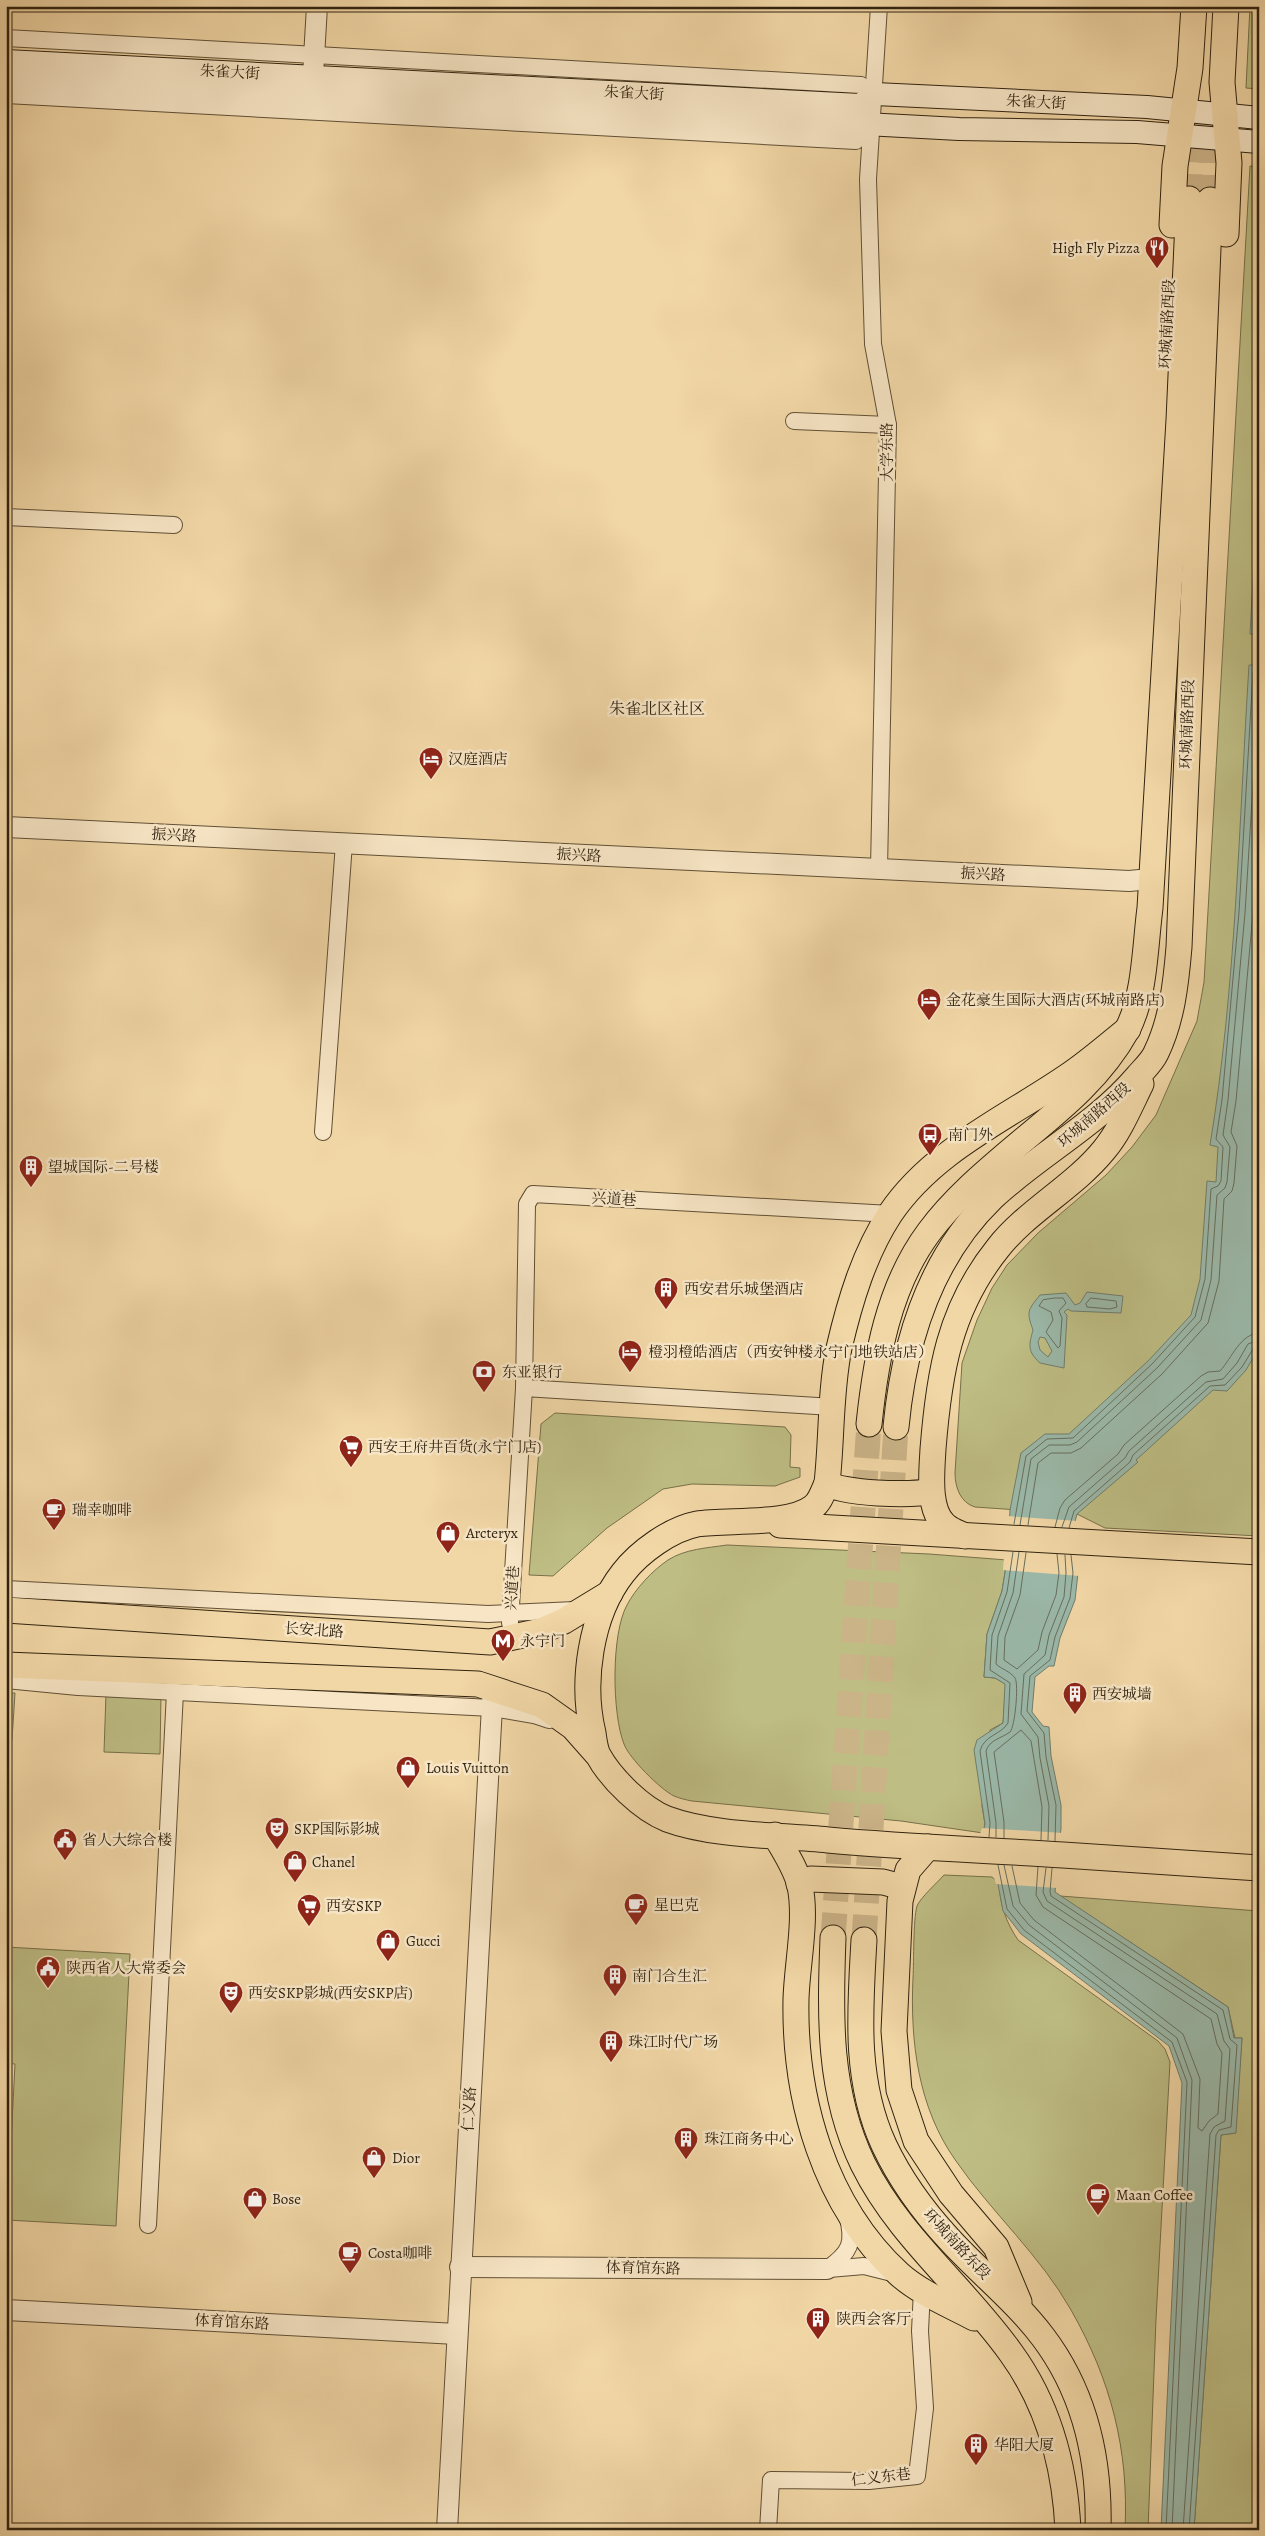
<svg xmlns="http://www.w3.org/2000/svg" width="1265" height="2536" font-family="Alegreya,'Noto Serif SC',serif">
	<style>
		.green { fill: #bebd84; stroke: #77704a }
		.water { fill: #9bb9aa; stroke: #707d6c; fill-rule: evenodd }
		.pier { fill: #f2d7a6 }
		.lines { fill: none; stroke-linecap: round; stroke-linejoin: round }
		.shore { stroke: #666e5d; stroke-width: 1 }
		.primary-tunnel { stroke: #cbb388; stroke-width: 25; stroke-dasharray: 25 12; stroke-linecap: butt }
		.minor-casing { stroke: #605036; stroke-width: 18 }
		.tertiary-casing { stroke: #605036; stroke-width: 22 }
		.secondary-casing { stroke: #302310; stroke-width: 24 }
		.primary-casing { stroke: #302310; stroke-width: 27 }
		.minor { stroke: #f7e5c5; stroke-width: 16 }
		.tertiary { stroke: #f7e5c5; stroke-width: 20 }
		.secondary { stroke: #f7e5c5; stroke-width: 22 }
		.primary { stroke: #f2d7a6; stroke-width: 25 }
		.labels { text-anchor: middle; dominant-baseline: central; stroke-width: 5; stroke-linejoin: round; paint-order: stroke }
		.street-label { font-size: 15px; fill: #302310; stroke: #f7e5c5 }
		.poi-label { font-size: 15px; fill: #302310; stroke: #f7e5c5; text-anchor: start }
		.neighbourhood-label { font-size: 16px; fill: #302310; stroke: #f7e5c5 }
	</style>
	<rect width="100%" height="100%" fill="#f2d7a6"/>
	<filter id="stains"><feTurbulence type="fractalNoise" baseFrequency=".004" numOctaves="4"/><feColorMatrix values="0 0 0 0 .2 0 0 0 0 .09 0 0 0 0 .02 0 0 0 .5 -.17"/></filter>
	<radialGradient id="worn" r=".72"><stop offset=".6" stop-color="#630" stop-opacity="0"/><stop offset="1" stop-color="#630" stop-opacity=".3"/></radialGradient>
	<g class="green">
		<path d="M1250 6H1259V89L1246 88Z"/>
		<path d="M1250 166 1259 167V1536L1105 1528 1077 1514 975 1507C961 1503 955 1488 955 1473L962 1363 977 1320 992 1288 1007 1265 1038 1233 1106 1175 1132 1147 1156 1115 1197 1021 1204 982Z"/>
		<path d="M555 1413 785 1427 791 1435 790 1467 800 1468V1477L775 1486 692 1484 663 1489 607 1528 553 1576 529 1575 541 1424Z"/>
		<path d="M727 1545 929 1554 1007 1560 1002 1591 987 1634 984 1677 995 1678 1006 1684 1003 1723 990 1730 982 1806 985 1824 983 1833 901 1821 692 1801C686 1800 679 1798 674 1796 660 1789 629 1758 624 1744 612 1714 611 1634 627 1605 636 1588 652 1571 668 1560 685 1549 707 1548 727 1545Z"/>
		<path d="M6 1693H15L12 1740H6Z"/>
		<path d="M106 1693 161 1695 160 1754 104 1752Z"/>
		<path d="M944 1875 992 1877 999 1883C1000 1905 1006 1922 1018 1940L1158 2041 1165 2049 1170 2062 1156 2319 1148 2530H1125C1129 2450 1111 2380 1071 2310 1040 2255 992 2213 956 2161 918 2108 910 2041 913 1978 914 1961 913 1920 917 1906 920 1898 938 1882 944 1875Z"/>
		<path d="M1060 1896 1259 1911V2530H1194L1221 2135 1235 2133 1242 2038H1235L1228 2007Z"/>
		<path d="M6 1947 130 1954 116 2226 7 2220 15 2064 6 2063Z"/>
	</g>
	<g class="water">
		<path d="M1259 467V1348L1246 1370 1227 1391 1213 1390 1136 1460 1138 1462 1077 1514 1074 1526 1078 1573 1075 1600 1060 1638 1054 1666H1049L1035 1677 1032 1712 1043 1726 1049 1727 1051 1756 1061 1805V1828L1055 1892 1228 2007 1234 2038H1242L1236 2133 1221 2135 1194 2530H1161L1182 2083 1169 2046 1021 1934 1003 1911 998 1884 983 1833 985 1824 974 1750 977 1740 1003 1723 1005 1684 995 1678 984 1677 987 1634 1002 1591 1007 1560 1010 1510 1021 1453 1045 1434H1069L1149 1360 1191 1315 1200 1279 1207 1181 1216 1182 1218 1147 1210 1145C1236 988 1239 823 1249 665H1255L1256 634H1250Z"/>
		<path d="M1087 1292 1123 1296 1121 1313 1071 1311 1068 1309 1064 1312 1067 1315 1064 1368 1040 1363C1027 1351 1029 1345 1033 1330 1026 1311 1028 1310 1040 1295L1066 1293 1075 1305 1080 1303ZM1040 1337 1045 1338 1052 1351 1048 1357 1040 1350 1038 1342Z"/>
	</g>
	<g class="pier">
		<path d="M1007 1516 1078 1521 1076 1526 1080 1576 1003 1570Z"/>
		<path d="M982 1828 1063 1833 1057 1888 996 1884 980 1834Z"/>
	</g>
	<g class="lines">
		<g class="shore">
			<path d="M1259 564 1256 627 1259 630"/>
			<path d="M1055 1298H1063L1066 1303 1059 1311 1062 1318 1060 1346 1058 1348 1046 1332 1053 1320 1051 1312 1039 1306 1043 1300Z"/>
			<path d="M1091 1298 1116 1301 1117 1307 1110 1309 1087 1307 1086 1304Z"/>
			<path d="M1014 1524 1026 1456 1047 1439 1073 1438 1152 1364 1195 1317 1205 1279 1211 1189 1218 1186 1221 1181 1223 1147 1216 1139 1222 1100 1239 912 1253 672 1259 668"/>
			<path d="M1020 1525 1031 1459 1049 1445H1070L1077 1442 1157 1368 1201 1320 1211 1280 1217 1195 1225 1188 1227 1182 1230 1147 1223 1135 1228 1100 1245 913 1259 688"/>
			<path d="M1028 1525 1038 1463 1051 1453H1071L1081 1448 1162 1374 1208 1323 1219 1281 1224 1199 1232 1191 1234 1183 1237 1146 1231 1132 1236 1101 1253 913 1259 815"/>
			<path d="M1055 1527 1060 1508 1065 1500 1118 1454 1124 1445 1201 1376 1208 1372 1220 1371C1232 1358 1240 1334 1259 1333"/>
			<path d="M1062 1527 1069 1507 1125 1458 1129 1451 1206 1382 1223 1379 1237 1363 1248 1344 1259 1340"/>
			<path d="M1069 1528 1074 1511 1130 1462 1133 1455 1210 1386 1225 1385 1242 1367 1253 1349 1259 1347"/>
			<path d="M1026 1553 1020 1595 1005 1637 1004 1660 1017 1669 1038 1650 1042 1632 1056 1595 1059 1573 1057 1554"/>
			<path d="M989 1837 990 1823 980 1751C984 1735 1001 1735 1008 1723L1010 1683 990 1670 992 1635 1007 1592 1013 1552"/>
			<path d="M996 1837V1823L986 1751C989 1740 1002 1738 1010 1732 1015 1727 1019 1684 1015 1678 1010 1671 1001 1669 996 1664L998 1636 1013 1593 1019 1552"/>
			<path d="M1004 1838V1822L994 1752 1021 1730 1031 1741 1042 1807 1041 1840"/>
			<path d="M1048 1840 1049 1806 1040 1758 1038 1737 1021 1714 1024 1674 1045 1655 1049 1635 1064 1597 1066 1573 1065 1555"/>
			<path d="M1055 1841 1056 1805 1046 1757 1044 1733 1027 1711 1030 1676 1050 1660 1055 1637 1070 1598 1073 1573 1071 1555"/>
			<path d="M998 1865 1007 1909 1024 1930 1172 2042 1187 2082 1166 2530"/>
			<path d="M1004 1865 1013 1906 1029 1925 1177 2038 1192 2080 1172 2530"/>
			<path d="M1012 1866 1020 1903 1034 1920 1183 2034 1200 2079 1198 2128 1202 2131 1209 2121 1218 2114 1222 2053 1217 2044 1211 2019 1043 1907 1036 1895 1038 1867"/>
			<path d="M1046 1868 1043 1892 1047 1901 1217 2014 1224 2041 1230 2049 1225 2121 1214 2127 1210 2134 1183 2530"/>
			<path d="M1052 1868 1050 1892 1051 1896 1223 2010 1230 2039 1237 2045 1231 2127 1219 2130 1216 2135 1189 2530"/>
		</g>
		<g class="primary-tunnel">
			<path d="M1189 199 1193 114"/>
			<path d="M1210 200 1213 90"/>
			<path d="M833 1938 869 1424"/>
			<path d="M864 1940 896 1427"/>
		</g>
		<defs>
			<g id="minor">
				<path d="M6 38 861 85 875 94"/>
				<path d="M6 95 856 141 872 124"/>
				<path d="M794 421 888 425"/>
				<path d="M6 517 174 525"/>
				<path d="M879 869 888 425 873 344 868 179 879 6"/>
				<path d="M323 1132 344 843"/>
				<path d="M524 1388 527 1204 533 1194 891 1214"/>
				<path d="M6 1589 488 1614 575 1610"/>
				<path d="M510 1623 524 1388 833 1407"/>
				<path d="M6 1680 78 1687 492 1708 534 1715 549 1720"/>
				<path d="M148 2225 175 1692"/>
				<path d="M827 2269C850 2253 855 2243 847 2215"/>
				<path d="M829 2269 864 2266 896 2274"/>
				<path d="M768 2530 771 2480 869 2481 917 2476 925 2408 920 2331 922 2290"/>
			</g>
			<g id="tertiary">
				<path d="M313 75 317 6"/>
				<path d="M6 827 1129 881 1151 879"/>
				<path d="M460 2267 827 2269"/>
				<path d="M6 2310 457 2334"/>
				<path d="M447 2530 493 1688"/>
			</g>
			<g id="secondary">
				<path d="M6 61 860 105 875 94 1147 107 1259 118"/>
				<path d="M6 78 959 129 1137 132 1259 142"/>
			</g>
			<g id="primary">
				<path d="M1172 225 1175 166 1190 68 1194 6"/>
				<path d="M1226 234 1229 163 1222 82 1226 6"/>
				<path d="M1128 1029C1108 1045 1089 1062 1068 1076 1007 1118 933 1150 890 1214 864 1254 850 1301 839 1348 830 1392 832 1439 827 1483 823 1492 820 1502 813 1507 789 1526 727 1519 697 1524 671 1529 639 1552 623 1573 590 1615 581 1683 593 1733 594 1740 595 1749 598 1755 611 1779 642 1809 667 1819 713 1836 778 1835 828 1840 906 1847 985 1850 1063 1855 1128 1859 1193 1864 1259 1868"/>
				<path d="M869 1424C876 1358 888 1287 929 1232 955 1197 988 1170 1021 1142 1061 1109 1101 1077 1127 1030 1145 997 1145 946 1150 908L1179 420 1189 199"/>
				<path d="M896 1427C904 1342 929 1259 992 1198 1038 1155 1096 1125 1137 1077 1143 1070 1152 1062 1156 1053 1172 1020 1176 983 1179 947L1210 200"/>
				<path d="M827 1483C841 1494 913 1496 931 1491"/>
				<path d="M780 1525 1259 1552"/>
				<path d="M965 1536C959 1533 950 1530 945 1525 927 1510 932 1470 933 1449 939 1373 949 1309 998 1248 1027 1211 1074 1187 1104 1150 1120 1131 1130 1106 1141 1084"/>
				<path d="M6 1610 490 1642 541 1631 564 1621 610 1593"/>
				<path d="M6 1665 478 1684 542 1705 573 1727 596 1753"/>
				<path d="M775 1835C784 1851 796 1868 800 1886 807 1920 797 1964 796 1999 794 2099 824 2205 899 2274 920 2293 950 2305 974 2318"/>
				<path d="M928 1847 908 1870 900 1901 894 2031 899 2090 916 2141 951 2194 996 2247 1019 2302"/>
				<path d="M799 1884 811 1879 883 1882 902 1887"/>
				<path d="M833 1938C830 2016 828 2092 863 2164 899 2237 964 2287 1011 2353 1048 2404 1065 2467 1068 2530"/>
				<path d="M864 1940C860 2010 854 2080 884 2145 900 2179 924 2212 949 2239 979 2272 1016 2301 1043 2337 1086 2394 1100 2460 1098 2530"/>
			</g>
		</defs>
		<use href="#minor" class="minor-casing"/>
		<use href="#tertiary" class="tertiary-casing"/>
		<use href="#secondary" class="secondary-casing"/>
		<use href="#primary" class="primary-casing"/>
		<use href="#minor" class="minor"/>
		<use href="#tertiary" class="tertiary"/>
		<use href="#secondary" class="secondary"/>
		<use href="#primary" class="primary"/>
	</g>
	<defs>
		<symbol id="restaurant-pin" viewBox="-11 -11 22 30"><path d="M0 17L-7.5 6A9.5 9.5 0 1 1 7.5 6Z" fill="#8f2418" stroke="#f7e5c5"/><path d="M-5-6h1v4h1v-4h1v4h1v-4h1v5L-1.5 .5V6h-2V.5L-5-1ZM5-6V6H3V1.5H1.5Q1.5-4 5-6Z" fill="#fff"/></symbol>
		<symbol id="hotel-pin" viewBox="-11 -11 22 30"><path d="M0 17L-7.5 6A9.5 9.5 0 1 1 7.5 6Z" fill="#8f2418" stroke="#f7e5c5"/><path d="M-6-4.5h1.5V1H6V5H4.5V3h-9V5H-6ZM-4 0a1.8 1.8 0 1 1 3.6 0ZM.5 0V-2.5h3Q6-2.5 6 0Z" fill="#fff"/></symbol>
		<symbol id="bus-pin" viewBox="-11 -11 22 30"><path d="M0 17L-7.5 6A9.5 9.5 0 1 1 7.5 6Z" fill="#8f2418" stroke="#f7e5c5"/><path d="M-5-6H5V4H4V6H2V4H-2V6H-4V4H-5ZM-3.5-4V0h7V-4ZM-3.5 1.2v1.5H-2V1.2ZM2 1.2v1.5H3.5V1.2Z" fill="#fff"/></symbol>
		<symbol id="building-pin" viewBox="-11 -11 22 30"><path d="M0 17L-7.5 6A9.5 9.5 0 1 1 7.5 6Z" fill="#8f2418" stroke="#f7e5c5"/><path d="M-4-6H4V6H1V3H-1V6H-4ZM-2.5-4.3h1.7v1.8h-1.7ZM.8-4.3h1.7v1.8H.8ZM-2.5-1h1.7V.8h-1.7ZM.8-1h1.7V.8H.8Z" fill="#fff"/></symbol>
		<symbol id="bank-pin" viewBox="-11 -11 22 30"><path d="M0 17L-7.5 6A9.5 9.5 0 1 1 7.5 6Z" fill="#8f2418" stroke="#f7e5c5"/><path d="M-6-4H6V4H-6ZM0-2.3a2.3 2.3 0 1 0 0 4.6a2.3 2.3 0 1 0 0-4.6Z" fill="#fff"/></symbol>
		<symbol id="supermarket-pin" viewBox="-11 -11 22 30"><path d="M0 17L-7.5 6A9.5 9.5 0 1 1 7.5 6Z" fill="#8f2418" stroke="#f7e5c5"/><path d="M-6-5.5h2.5l.6 2H6L4.5 2H-2.5L-4.4-4H-6ZM-1.5 3.2a1.3 1.3 0 1 0 .1 0ZM3 3.2a1.3 1.3 0 1 0 .1 0Z" fill="#fff"/></symbol>
		<symbol id="cafe-pin" viewBox="-11 -11 22 30"><path d="M0 17L-7.5 6A9.5 9.5 0 1 1 7.5 6Z" fill="#8f2418" stroke="#f7e5c5"/><path d="M-5.5-4.5H6V0H3Q3 3.5 0 3.5H-2.5Q-5.5 3.5-5.5 0ZM3-3.2v2h1.7v-2ZM-6 4.5H4V6H-6Z" fill="#fff"/></symbol>
		<symbol id="shop-pin" viewBox="-11 -11 22 30"><path d="M0 17L-7.5 6A9.5 9.5 0 1 1 7.5 6Z" fill="#8f2418" stroke="#f7e5c5"/><path d="M-5-2.5h2.3a2.7 3.5 0 0 1 5.4 0H5L5.5 6h-11ZM-1.5-2.5h3a1.5 2.3 0 0 0-3 0Z" fill="#fff"/></symbol>
		<symbol id="metro-pin" viewBox="-11 -11 22 30"><path d="M0 17L-7.5 6A9.5 9.5 0 1 1 7.5 6Z" fill="#8f2418" stroke="#f7e5c5"/><path d="M-5.5 5V-5H-3L0 0L3-5H5.5V5H3V-.5L0 4L-3-.5V5Z" fill="#fff"/></symbol>
		<symbol id="theatre-pin" viewBox="-11 -11 22 30"><path d="M0 17L-7.5 6A9.5 9.5 0 1 1 7.5 6Z" fill="#8f2418" stroke="#f7e5c5"/><path d="M-5-5.5Q0-4 5-5.5V0Q5 5 0 6Q-5 5-5 0ZM-3.3-2.5H-1v1.5H-3.3ZM1-2.5H3.3v1.5H1ZM-2.8 1Q0 5.5 2.8 1Z" fill="#fff"/></symbol>
		<symbol id="civic-pin" viewBox="-11 -11 22 30"><path d="M0 17L-7.5 6A9.5 9.5 0 1 1 7.5 6Z" fill="#8f2418" stroke="#f7e5c5"/><path d="M-.6-6.5H3V-4.5H.6V-3L4-1V1h2V6H-6V1h2V-1L-.6-3ZM-1.2 2.5V6h2.4V2.5Z" fill="#fff"/></symbol>
	</defs>
	<g fill-rule="evenodd">
		<use href="#restaurant-pin" x="1143" y="234" width="28" height="38"/>
		<use href="#hotel-pin" x="417" y="745" width="28" height="38"/>
		<use href="#hotel-pin" x="915" y="986" width="28" height="38"/>
		<use href="#bus-pin" x="916" y="1121" width="28" height="38"/>
		<use href="#building-pin" x="17" y="1153" width="28" height="38"/>
		<use href="#building-pin" x="652" y="1275" width="28" height="38"/>
		<use href="#hotel-pin" x="616" y="1338" width="28" height="38"/>
		<use href="#bank-pin" x="470" y="1358" width="28" height="38"/>
		<use href="#supermarket-pin" x="337" y="1433" width="28" height="38"/>
		<use href="#cafe-pin" x="40" y="1496" width="28" height="38"/>
		<use href="#shop-pin" x="434" y="1519" width="28" height="38"/>
		<use href="#metro-pin" x="489" y="1627" width="28" height="38"/>
		<use href="#building-pin" x="1061" y="1680" width="28" height="38"/>
		<use href="#shop-pin" x="394" y="1754" width="28" height="38"/>
		<use href="#theatre-pin" x="263" y="1815" width="28" height="38"/>
		<use href="#civic-pin" x="51" y="1826" width="28" height="38"/>
		<use href="#shop-pin" x="281" y="1848" width="28" height="38"/>
		<use href="#cafe-pin" x="622" y="1891" width="28" height="38"/>
		<use href="#supermarket-pin" x="295" y="1892" width="28" height="38"/>
		<use href="#shop-pin" x="374" y="1927" width="28" height="38"/>
		<use href="#civic-pin" x="34" y="1954" width="28" height="38"/>
		<use href="#building-pin" x="601" y="1962" width="28" height="38"/>
		<use href="#theatre-pin" x="217" y="1979" width="28" height="38"/>
		<use href="#building-pin" x="597" y="2028" width="28" height="38"/>
		<use href="#building-pin" x="672" y="2125" width="28" height="38"/>
		<use href="#shop-pin" x="360" y="2144" width="28" height="38"/>
		<use href="#cafe-pin" x="1084" y="2181" width="28" height="38"/>
		<use href="#shop-pin" x="241" y="2185" width="28" height="38"/>
		<use href="#cafe-pin" x="336" y="2239" width="28" height="38"/>
		<use href="#building-pin" x="804" y="2305" width="28" height="38"/>
		<use href="#building-pin" x="962" y="2431" width="28" height="38"/>
	</g>
	<g class="labels">
		<g class="street-label">
			<text transform="translate(230 72) rotate(3)">朱雀大街</text>
			<text transform="translate(634 93) rotate(3)">朱雀大街</text>
			<text transform="translate(1036 102) rotate(3)">朱雀大街</text>
			<text transform="translate(1167 324) rotate(-87)">环城南路西段</text>
			<text transform="translate(887 452) rotate(-90)">大学东路</text>
			<text transform="translate(1187 724) rotate(-88)">环城南路西段</text>
			<text transform="translate(174 835) rotate(3)">振兴路</text>
			<text transform="translate(579 855) rotate(3)">振兴路</text>
			<text transform="translate(983 874) rotate(3)">振兴路</text>
			<text transform="translate(1094 1115) rotate(-41)">环城南路西段</text>
			<text transform="translate(614 1199) rotate(3)">兴道巷</text>
			<text transform="translate(512 1588) rotate(-86)">兴道巷</text>
			<text transform="translate(314 1630) rotate(4)">长安北路</text>
			<text transform="translate(469 2109) rotate(-87)">仁义路</text>
			<text transform="translate(957 2244) rotate(47)">环城南路东段</text>
			<text transform="translate(643 2268) rotate(1)">体育馆东路</text>
			<text transform="translate(232 2322) rotate(3)">体育馆东路</text>
			<text transform="translate(881 2477) rotate(-7)">仁义东巷</text>
		</g>
		<g class="poi-label">
			<text x="1140" y="248" text-anchor="end">High Fly Pizza</text>
			<text x="448" y="759">汉庭酒店</text>
			<text x="946" y="1000">金花豪生国际大酒店(环城南路店)</text>
			<text x="948" y="1135">南门外</text>
			<text x="48" y="1167">望城国际-二号楼</text>
			<text x="684" y="1289">西安君乐城堡酒店</text>
			<text x="648" y="1352">橙羽橙皓酒店（西安钟楼永宁门地铁站店）</text>
			<text x="502" y="1372">东亚银行</text>
			<text x="368" y="1447">西安王府井百货(永宁门店)</text>
			<text x="72" y="1510">瑞幸咖啡</text>
			<text x="466" y="1533">Arcteryx</text>
			<text x="520" y="1641">永宁门</text>
			<text x="1092" y="1694">西安城墙</text>
			<text x="426" y="1768">Louis Vuitton</text>
			<text x="294" y="1829">SKP国际影城</text>
			<text x="82" y="1840">省人大综合楼</text>
			<text x="312" y="1862">Chanel</text>
			<text x="654" y="1905">星巴克</text>
			<text x="326" y="1906">西安SKP</text>
			<text x="406" y="1941">Gucci</text>
			<text x="66" y="1968">陕西省人大常委会</text>
			<text x="632" y="1976">南门合生汇</text>
			<text x="248" y="1993">西安SKP影城(西安SKP店)</text>
			<text x="628" y="2042">珠江时代广场</text>
			<text x="704" y="2139">珠江商务中心</text>
			<text x="392" y="2158">Dior</text>
			<text x="1116" y="2195">Maan Coffee</text>
			<text x="272" y="2199">Bose</text>
			<text x="368" y="2253">Costa咖啡</text>
			<text x="836" y="2319">陕西会客厅</text>
			<text x="994" y="2445">华阳大厦</text>
		</g>
		<g class="neighbourhood-label">
			<text x="657" y="709">朱雀北区社区</text>
		</g>
	</g>
	<rect width="1265" height="2536" fill="none" stroke="#f2d7a6" stroke-width="25"/>
	<rect x="8" y="8" width="1250" height="2521" fill="none" stroke="#302310" stroke-width="2.5"/>
	<rect x="12" y="12" width="1240" height="2511" fill="none" stroke="#302310"/>
	<rect width="100%" height="100%" filter="url(#stains)"/>
	<rect width="100%" height="100%" fill="url(#worn)"/>
</svg>
